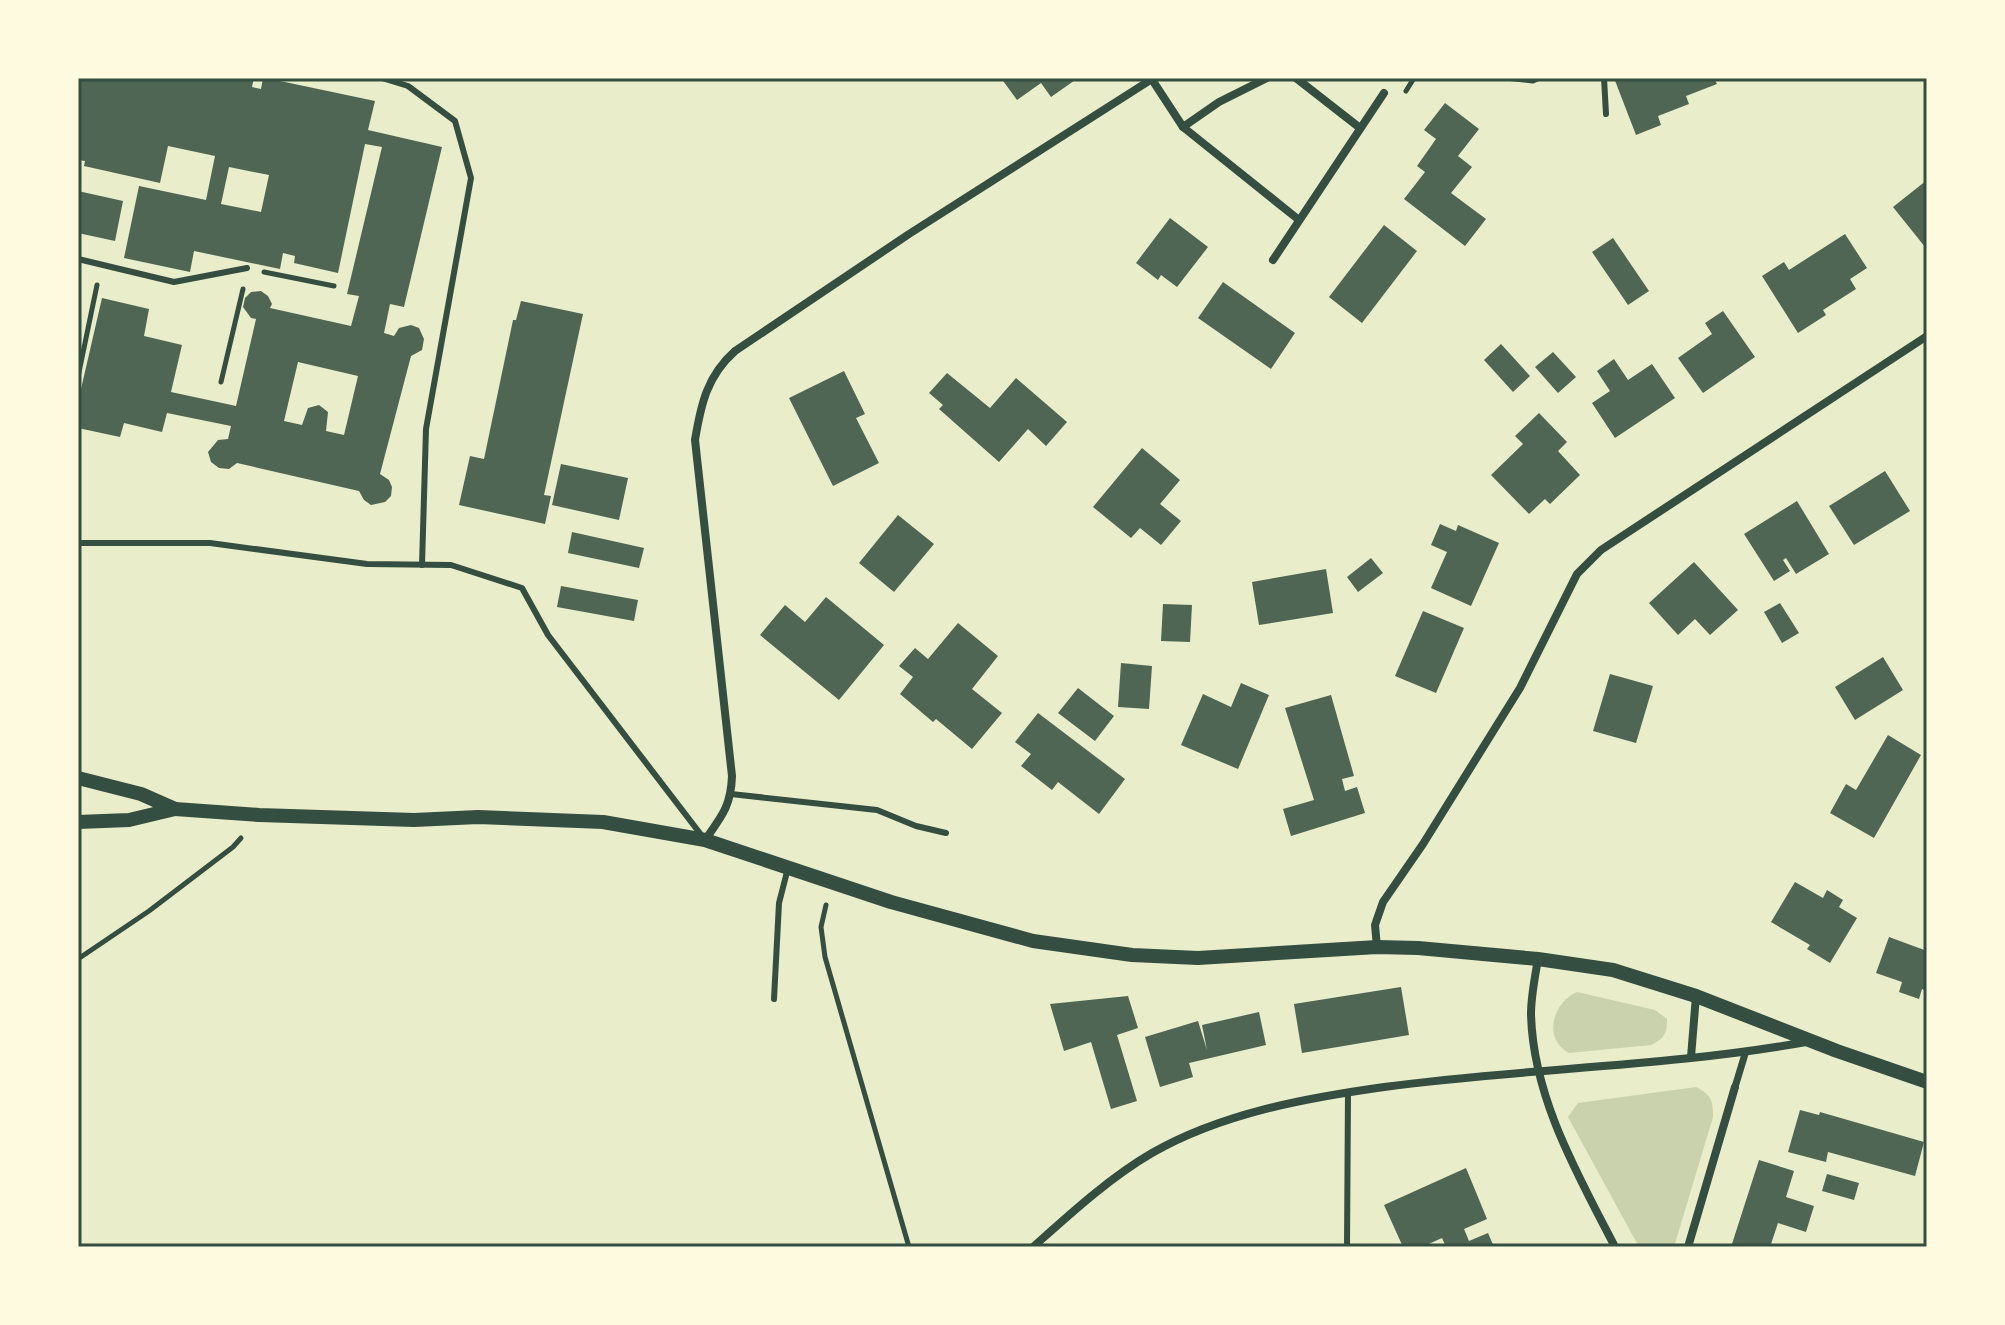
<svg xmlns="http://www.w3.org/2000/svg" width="2005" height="1325" font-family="'DejaVu Sans',sans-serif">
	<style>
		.green { fill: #cad2ad }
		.building { fill: #4f6655; fill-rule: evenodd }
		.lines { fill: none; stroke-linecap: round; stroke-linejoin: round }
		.path { stroke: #344e41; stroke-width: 5 }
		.service { stroke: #344e41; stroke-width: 6 }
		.pedestrian { stroke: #344e41; stroke-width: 7 }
		.minor { stroke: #344e41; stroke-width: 8 }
		.tertiary { stroke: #344e41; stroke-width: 14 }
		.neatline { fill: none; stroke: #344e41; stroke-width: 3 }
	</style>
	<rect width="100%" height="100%" fill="#e9edc9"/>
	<g class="green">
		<path d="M1577 992 1655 1010 1667 1019C1667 1033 1665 1038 1651 1045L1569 1053C1542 1039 1553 1002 1577 992Z"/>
		<path d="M1696 1087C1711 1095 1713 1100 1713 1117L1674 1247H1639L1568 1117 1578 1103Z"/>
	</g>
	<g class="building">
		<path d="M78 78H254L252 87 261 89 263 78H266L375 101 368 130 442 147 404 307 390 304 384 333 394 336 399 328 411 325 419 328 424 339 422 350 411 356 380 474 389 480 392 487 391 496 385 502 371 505 364 500 359 491 237 463 229 469 219 468 211 462 208 452 218 440 228 439 231 426 167 413 162 432 124 423 120 437 78 428V402L102 298 149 309 144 336 182 345 171 392 236 406 256 319 251 318 243 307 245 298 251 292 261 291 268 296 272 304 270 308 351 326 359 296 347 294 382 147 365 144 338 273 294 263 295 256 283 253 280 269 194 251 190 272 124 258 139 186 206 200 215 156 168 146 160 183 84 166 85 161 78 160ZM229 167 269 175 261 212 221 204ZM298 362 358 376 344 435 326 431 328 412 319 405 308 408 302 425 284 421Z"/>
		<path d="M1001 78H1078L1051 97 1041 83 1017 100Z"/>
		<path d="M1614 78H1714L1717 84 1686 96 1689 104 1658 116 1661 125 1636 135Z"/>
		<path d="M1445 103 1479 129 1458 156 1472 167 1451 193 1486 219 1465 246 1404 199 1425 172 1417 166 1436 139 1424 130Z"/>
		<path d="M1927 180V246L1925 247 1893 207Z"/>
		<path d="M78 191 123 201 115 241 78 233Z"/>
		<path d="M1170 218 1208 247 1177 287 1161 275 1158 280 1136 263Z"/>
		<path d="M1384 225 1417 251 1362 323 1329 297Z"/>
		<path d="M1845 234 1867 268 1850 279 1856 289 1823 310 1826 315 1798 333 1762 276 1784 262 1789 270Z"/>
		<path d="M1613 238 1649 291 1628 305 1592 252Z"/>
		<path d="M1223 282 1295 333 1271 369 1198 318Z"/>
		<path d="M521 301 583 314 544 495 551 496 545 524 459 505 470 456 484 459 513 320H516Z"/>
		<path d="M1723 311 1755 357 1703 393 1678 358 1712 334 1705 323Z"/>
		<path d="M1501 344 1530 376 1513 392 1484 360Z"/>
		<path d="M1553 352 1576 377 1558 393 1535 367Z"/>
		<path d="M1614 359 1628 380 1652 364 1675 398 1615 438 1592 403 1610 391 1597 371Z"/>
		<path d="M844 371 865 414 856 418 879 463 833 486 789 398Z"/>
		<path d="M947 373 990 408 1016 378 1067 422 1046 446 1028 429 999 462 939 409 943 405 929 393Z"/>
		<path d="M1539 413 1567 442 1558 451 1580 475 1550 504 1545 499 1529 514 1491 475 1523 444 1515 436Z"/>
		<path d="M1142 448 1180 480 1160 504 1181 521 1161 545 1140 528 1131 538 1093 507Z"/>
		<path d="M561 464 628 478 619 520 552 505Z"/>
		<path d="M1885 471 1910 511 1854 545 1829 506Z"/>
		<path d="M1797 501 1829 554 1796 574 1786 558 1783 560 1790 571 1774 581 1744 534Z"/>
		<path d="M898 515 934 544 894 592 859 563Z"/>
		<path d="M1440 524 1456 531 1458 525 1499 543 1471 606 1431 588 1447 552 1431 545Z"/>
		<path d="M572 532 644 548 639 568 568 553Z"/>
		<path d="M1371 558 1383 573 1358 592 1347 577Z"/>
		<path d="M1694 562 1738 610 1710 635 1695 619 1678 635 1649 603Z"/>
		<path d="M1326 569 1333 613 1259 625 1252 582Z"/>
		<path d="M561 586 638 600 634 621 557 607Z"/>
		<path d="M826 597 884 645 839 700 760 635 785 605 805 622Z"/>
		<path d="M1780 603 1799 633 1782 643 1764 612Z"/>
		<path d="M1163 604 1192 605 1190 642 1161 641Z"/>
		<path d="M1423 611 1464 628 1436 693 1395 676Z"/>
		<path d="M958 623 998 656 972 689 1002 713 972 749 936 719 933 722 900 694 913 677 899 666 915 648 928 659Z"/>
		<path d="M1883 657 1903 690 1855 720 1835 687Z"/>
		<path d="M1121 663 1152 666 1149 709 1118 707Z"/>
		<path d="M1610 674 1653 686 1636 743 1593 731Z"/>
		<path d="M1241 683 1269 695 1238 769 1181 745 1203 694 1231 707Z"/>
		<path d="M1078 688 1114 716 1095 741 1058 713Z"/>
		<path d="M1331 695 1354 776 1342 779 1345 791 1357 787 1365 813 1291 836 1283 809 1314 800 1285 708Z"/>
		<path d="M1038 713 1125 779 1099 814 1058 782 1052 790 1021 766 1031 754 1015 742Z"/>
		<path d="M1888 735 1921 755 1874 838 1830 813 1846 784 1856 790Z"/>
		<path d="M1795 882 1823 898 1827 890 1843 900 1839 907 1857 918 1830 963 1807 949 1810 945 1771 922Z"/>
		<path d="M1889 937 1927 951V991L1922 989 1919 999 1899 992 1902 982 1876 973Z"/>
		<path d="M1401 987 1409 1035 1302 1053 1294 1004Z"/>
		<path d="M1128 996 1138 1028 1117 1035 1137 1101 1111 1109 1091 1042 1064 1051 1050 1004Z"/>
		<path d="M1259 1012 1266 1045 1189 1063 1193 1077 1160 1087 1145 1037 1198 1021 1207 1050 1202 1025Z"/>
		<path d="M1800 1110 1819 1115 1820 1112 1924 1142 1915 1176 1828 1152 1826 1162 1788 1152Z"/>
		<path d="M1759 1160 1794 1171 1786 1197 1814 1206 1806 1232 1778 1223 1770 1247H1731Z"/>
		<path d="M1466 1168 1487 1219 1464 1229 1469 1241 1488 1233 1494 1247H1446L1442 1238 1422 1247H1403L1384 1205Z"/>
		<path d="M1827 1174 1859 1183 1854 1200 1822 1191Z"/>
	</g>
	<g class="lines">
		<g class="path">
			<path d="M1506 78 1533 81 1540 78"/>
			<path d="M1406 91 1414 78"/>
			<path d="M264 272 334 286"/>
			<path d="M78 377 97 285"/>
			<path d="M221 382 243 289"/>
			<path d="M826 905 821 927 825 957 909 1247"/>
			<path d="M78 959 149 911 233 847 241 838"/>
		</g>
		<g class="service">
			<path d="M382 78 408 86 455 121 471 178 426 429 422 565"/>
			<path d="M1604 78 1606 114"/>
			<path d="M78 259 174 282 247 268"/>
			<path d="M78 543H210L367 564 451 565 522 588 548 635 702 836"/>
			<path d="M731 794 877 810 916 826 946 833"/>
			<path d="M774 999 779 903 788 868"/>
			<path d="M1347 1247 1348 1092"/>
		</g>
		<path class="pedestrian" d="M1735 1087 1745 1054"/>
		<g class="minor">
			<path d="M1151 78 1183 127 1299 220"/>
			<path d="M1296 78 1360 128"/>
			<path d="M1183 127 1219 102 1267 78"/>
			<path d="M1273 260 1384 93"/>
			<path d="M705 840C722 816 731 806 732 776L695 440C701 404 707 376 735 351L909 234 1152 79"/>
			<path d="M1377 947 1375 925 1383 902 1423 844 1520 688 1577 574 1601 550 1927 336"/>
			<path d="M1538 959C1535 977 1531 996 1531 1014 1533 1098 1578 1175 1615 1247"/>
			<path d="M1691 1057 1696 996"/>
			<path d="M1033 1247C1070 1214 1109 1178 1152 1153 1222 1113 1306 1098 1384 1087 1524 1068 1667 1067 1806 1042"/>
			<path d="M1688 1247 1735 1087"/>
		</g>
		<g class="tertiary">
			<path d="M78 778 141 794 175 809 129 820 78 822"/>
			<path d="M175 809 259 815 414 820 478 817 603 822 705 840 891 902 1033 941 1132 955 1198 958 1377 947 1418 948 1538 959 1613 970 1696 996 1837 1051 1927 1082"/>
		</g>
	</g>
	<rect width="2005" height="1325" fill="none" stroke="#fefae0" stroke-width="160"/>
	<rect x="80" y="80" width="1845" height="1165" class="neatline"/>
</svg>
